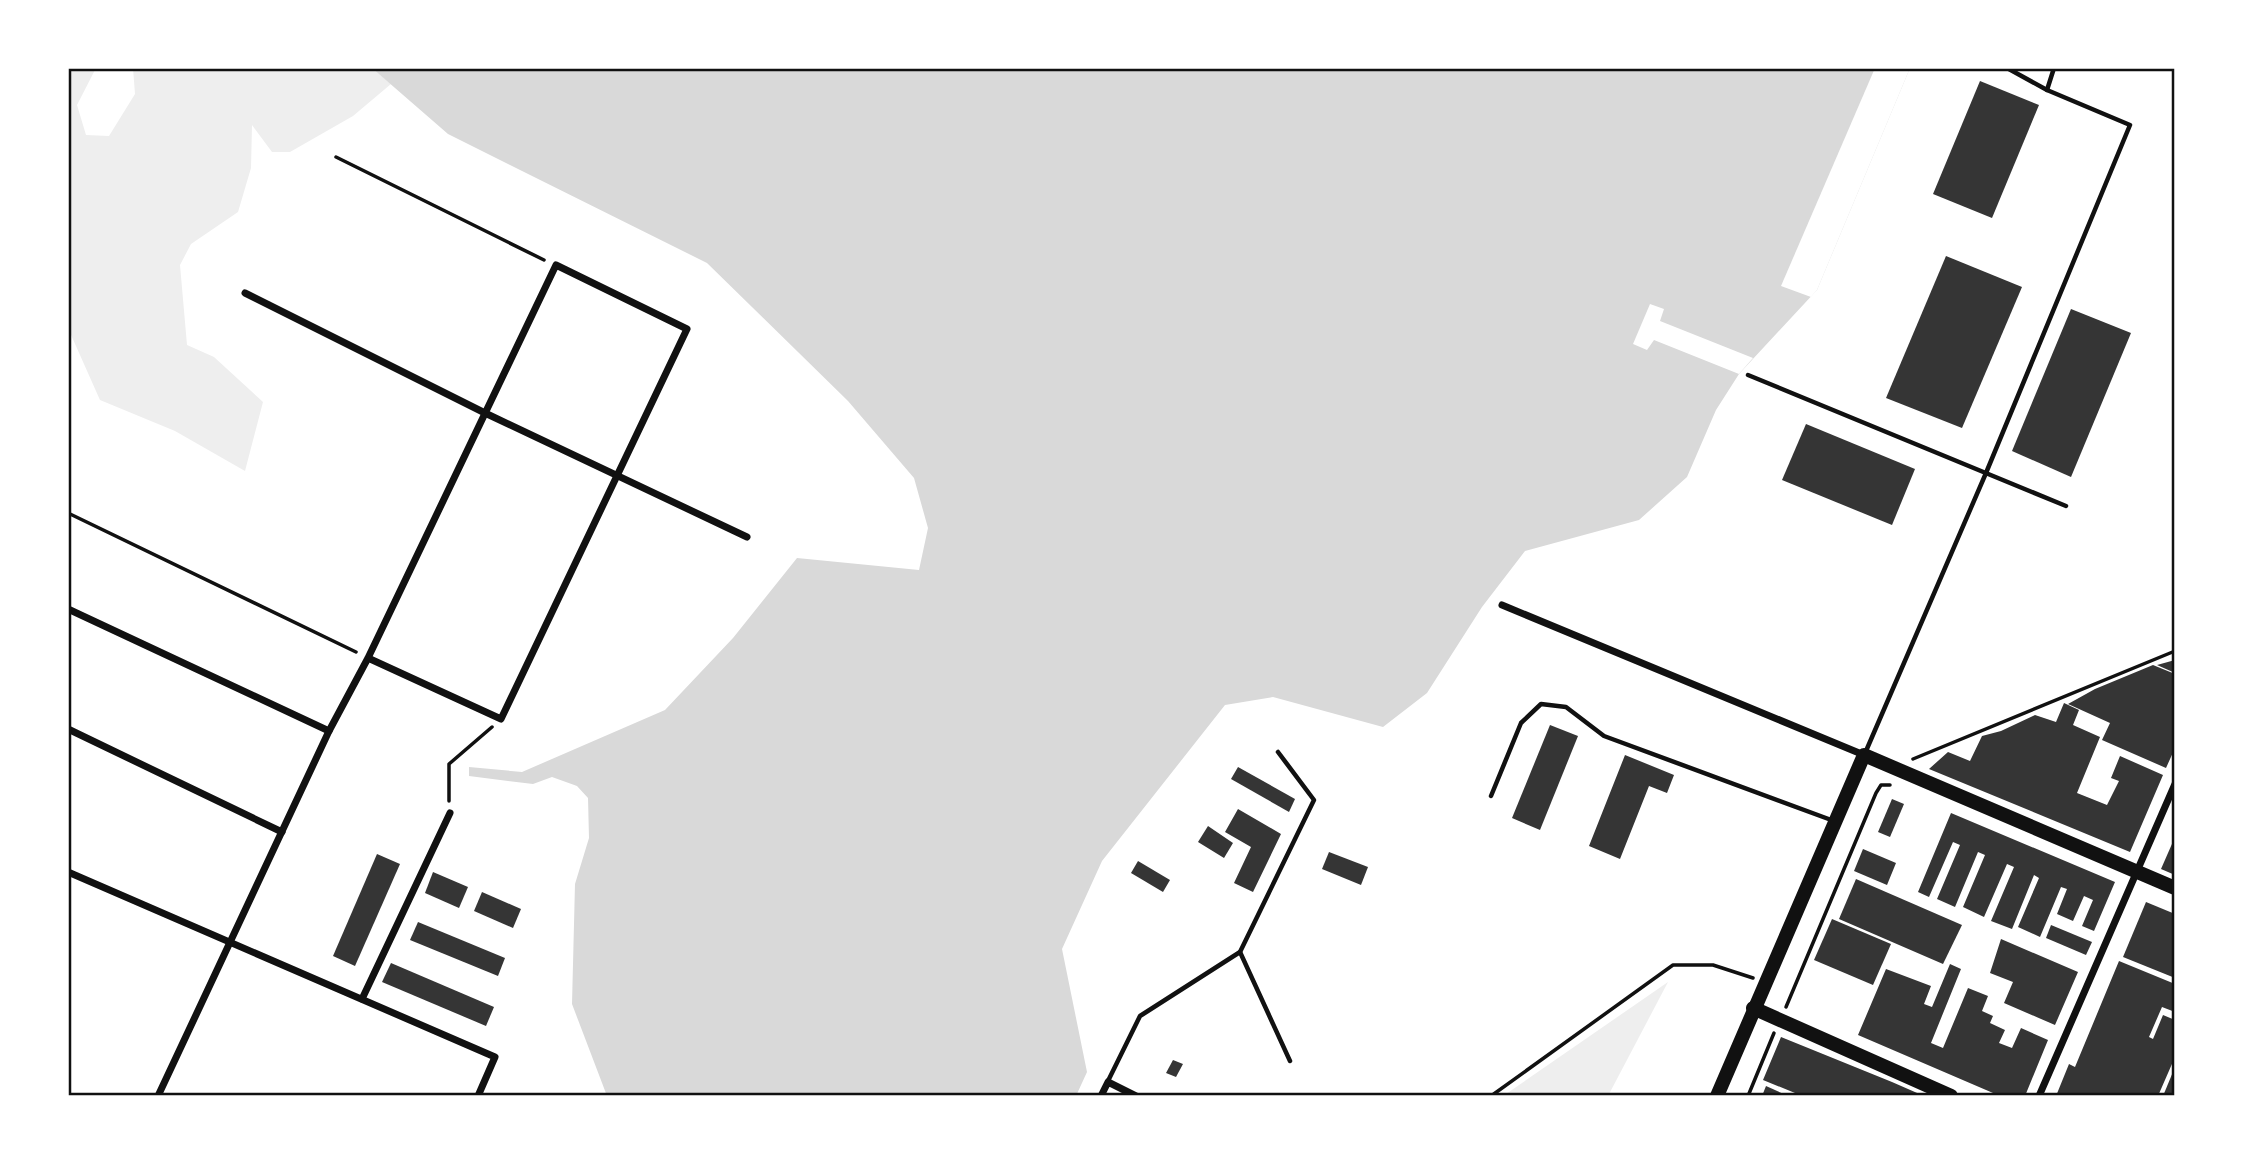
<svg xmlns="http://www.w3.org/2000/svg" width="2243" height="1164" font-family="'IBM Plex Sans',sans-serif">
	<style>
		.green { fill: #eee }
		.water { fill: #d9d9d9 }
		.pier { fill: #fff }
		.building { fill: #353535 }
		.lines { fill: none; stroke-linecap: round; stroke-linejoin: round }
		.path { stroke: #111; stroke-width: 3.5 }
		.service { stroke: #111; stroke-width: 4.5 }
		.minor { stroke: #111; stroke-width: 7 }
		.secondary { stroke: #111; stroke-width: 14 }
		.neatline { fill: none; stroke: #111; stroke-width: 2.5 }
	</style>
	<rect width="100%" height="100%" fill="#fff"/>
	<g class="green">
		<path d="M68 68H96L77 105 86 135 109 136 135 94 133 68H372L391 84 353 116 290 152H272L252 125 251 168 238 212 191 244 180 265 187 345 214 357 263 402 245 471 175 431 100 400 68 328Z"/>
		<path d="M1668 982 1608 1096H1505L1506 1094Z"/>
	</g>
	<path class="water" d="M372 68H1910L1817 290 1739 374 1716 410 1687 477 1639 520 1525 551 1482 607 1427 693 1383 727 1273 697 1225 705 1102 861 1062 949 1087 1072 1076 1096H607L572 1004 575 884 589 838 588 798 577 786 552 777 533 784 469 776V767L522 772 665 710 733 638 797 558 919 570 928 528 914 478 848 401 707 263 448 134Z"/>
	<g class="pier">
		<path d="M1875 68H1910L1817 290 1811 297 1781 286Z"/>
		<path d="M1650 304 1664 309 1660 321 1753 358 1739 374 1654 340 1647 350 1633 344Z"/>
	</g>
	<g class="building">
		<path d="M1980 81 2039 105 1992 218 1933 194Z"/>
		<path d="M1946 256 2022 287 1962 428 1886 398Z"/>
		<path d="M2071 309 2131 333 2071 477 2012 451Z"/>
		<path d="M1806 424 1915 469 1892 525 1782 480Z"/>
		<path d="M2175 660V673L2157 665Z"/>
		<path d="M2153 665 2175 674V748L2166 768 2102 740 2110 723 2068 704 2095 689Z"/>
		<path d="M2064 703 2079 710 2073 725 2100 737 2077 793 2107 805 2119 781 2111 778 2120 756 2163 775 2130 852 1929 769 1948 752 1970 761 1982 736 2001 731 2035 715 2056 722Z"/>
		<path d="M1550 725 1578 736 1540 830 1512 818Z"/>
		<path d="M1625 755 1674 775 1667 793 1649 786 1620 859 1589 846Z"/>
		<path d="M1238 767 1295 799 1289 812 1231 779Z"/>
		<path d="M1892 799 1904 804 1890 837 1878 832Z"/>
		<path d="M1238 809 1281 834 1253 892 1234 883 1251 847 1225 832Z"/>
		<path d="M1951 813 2115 882 2094 931 2082 926 2093 900 2084 896 2073 921 2057 914 2067 889 2061 887 2040 937 2018 927 2039 878 2034 875 2012 929 1991 921 2014 867 2007 864 1984 917 1963 907 1985 855 1978 852 1955 907 1937 899 1960 845 1953 842 1929 897 1918 892Z"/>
		<path d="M1208 826 1233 843 1224 858 1198 842Z"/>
		<path d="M2175 837V875L2161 869Z"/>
		<path d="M1863 849 1896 863 1887 885 1854 871Z"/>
		<path d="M1329 852 1368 867 1361 885 1322 869Z"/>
		<path d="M377 854 400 864 355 966 333 956Z"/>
		<path d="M1138 861 1170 880 1163 892 1131 873Z"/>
		<path d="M433 872 468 887 459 908 425 893Z"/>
		<path d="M1856 879 1962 925 1943 964 1839 919Z"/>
		<path d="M482 892 521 909 513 928 474 911Z"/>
		<path d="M2146 902 2175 914V978L2123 957Z"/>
		<path d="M1832 919 1891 944 1873 985 1814 960Z"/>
		<path d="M418 922 505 958 498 976 410 940Z"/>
		<path d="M2051 925 2092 942 2086 955 2046 938Z"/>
		<path d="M2001 939 2078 972 2055 1025 2004 1003 2013 982 1990 973Z"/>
		<path d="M2119 961 2175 984V1012L2162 1007 2149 1037 2153 1039 2163 1015 2175 1020V1057L2158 1096H2056L2069 1064 2075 1067Z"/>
		<path d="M391 963 494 1007 486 1026 382 982Z"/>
		<path d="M1950 964 1961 969 1931 1043 1943 1048 1968 988 1988 996 1982 1011 1993 1016 1990 1023 2005 1030 1999 1043 2012 1048 2021 1028 2048 1040 2025 1096H2000L1858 1035 1886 969 1931 986 1924 1004 1932 1007Z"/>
		<path d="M1781 1037 1892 1082 1924 1096H1794L1795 1093 1763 1080Z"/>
		<path d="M1173 1060 1183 1064 1176 1077 1166 1073Z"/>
		<path d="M2175 1067V1096H2163Z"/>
		<path d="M1766 1086 1788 1096H1762Z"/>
	</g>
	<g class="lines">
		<g class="path">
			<path d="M336 157 544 260"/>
			<path d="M68 513 356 652"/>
			<path d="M1913 759 2175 651"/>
			<path d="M449 801V764L492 727"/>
			<path d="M1786 1007 1876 793 1881 785H1890"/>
			<path d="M1491 1096 1673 965H1713L1753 978"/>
			<path d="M1748 1096 1774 1033"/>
		</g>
		<g class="service">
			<path d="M2047 90 2054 68"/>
			<path d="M1748 375 2066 506"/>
			<path d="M1866 751 1986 473 2130 125 2047 90 2007 68"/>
			<path d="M1491 796 1521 723 1541 704 1566 707 1604 736 1834 821"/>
			<path d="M1240 952 1290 1061"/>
			<path d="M1108 1081 1140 1016 1240 952 1314 800 1278 752"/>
		</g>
		<g class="minor">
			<path d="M245 293 485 413 747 537"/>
			<path d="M1502 605 1864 755"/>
			<path d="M68 609 329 731"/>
			<path d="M68 729 282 832"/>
			<path d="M68 872 495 1057 478 1096"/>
			<path d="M362 999 450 813"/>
			<path d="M158 1096 329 731 368 658 556 265 687 329 501 719 368 658"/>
			<path d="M1101 1096 1108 1082 1136 1096"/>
			<path d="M2039 1096 2175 784"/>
		</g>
		<g class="secondary">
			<path d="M1753 1008 1951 1096"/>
			<path d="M1717 1096 1864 755 2175 888"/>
		</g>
	</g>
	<rect width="2243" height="1164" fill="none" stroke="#ffffff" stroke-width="140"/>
	<rect x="70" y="70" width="2103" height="1024" class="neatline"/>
</svg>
